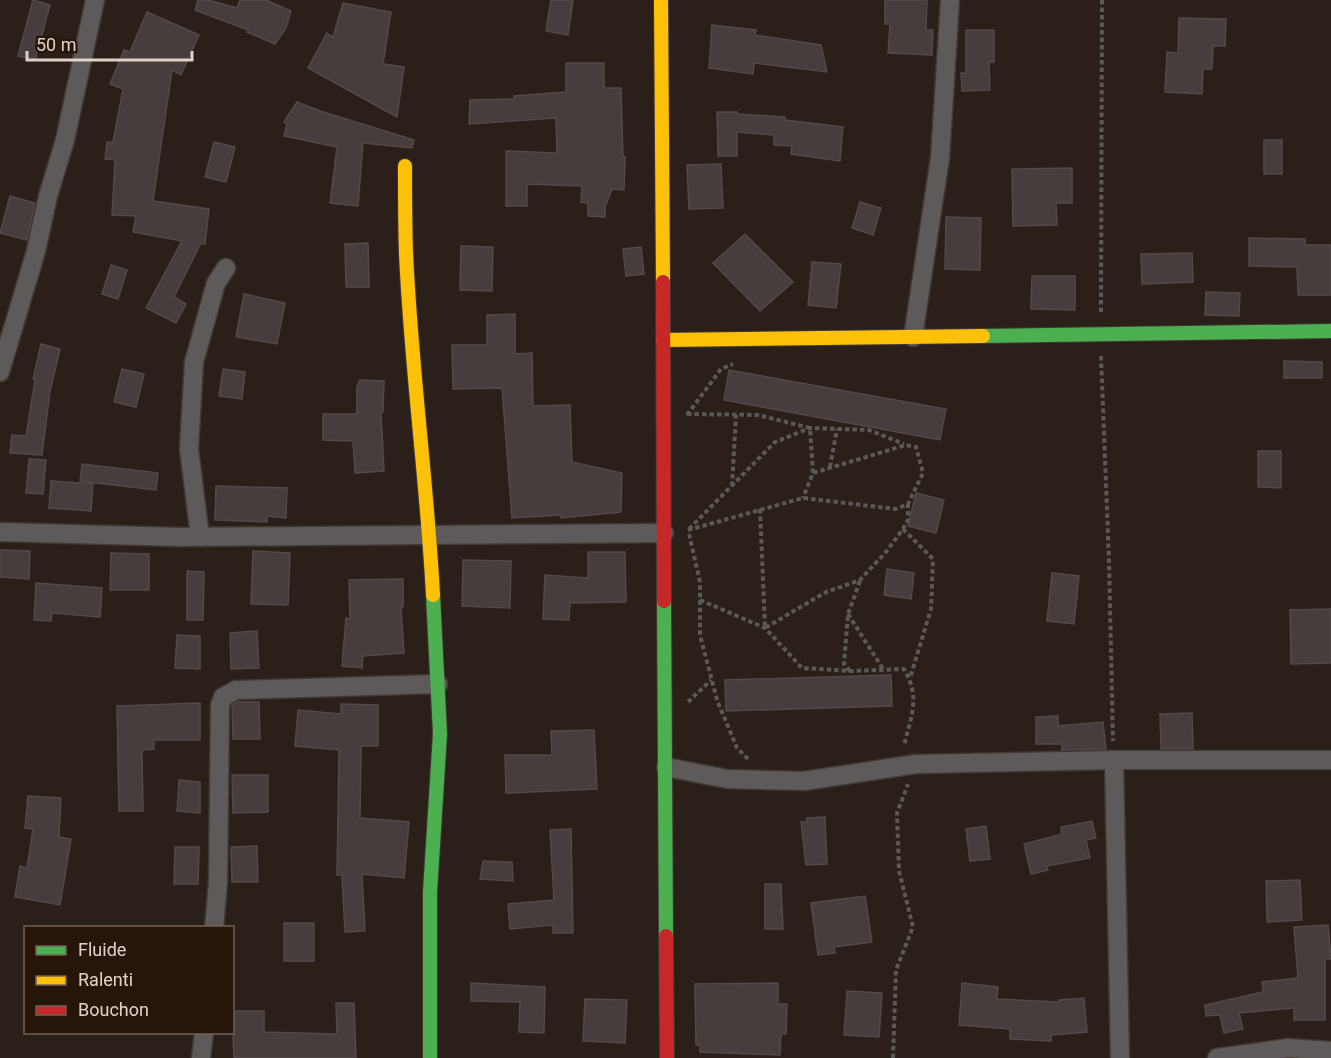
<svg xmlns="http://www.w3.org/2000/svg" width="1331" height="1058" font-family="Roboto,sans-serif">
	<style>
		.building { fill: #463d3c; stroke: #534948; stroke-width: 1.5 }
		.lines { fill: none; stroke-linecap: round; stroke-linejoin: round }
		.street-casing { stroke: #423934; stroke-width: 21 }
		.fast-casing { stroke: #423934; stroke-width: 16 }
		.slow-casing { stroke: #423934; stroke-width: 16 }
		.jam-casing { stroke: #423934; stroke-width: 16 }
		.path { stroke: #5d5755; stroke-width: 4; stroke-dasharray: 4.5 3; stroke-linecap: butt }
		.street { stroke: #5f5a5a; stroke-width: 18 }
		.fast { stroke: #4caf50; stroke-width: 14 }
		.slow { stroke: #ffc107; stroke-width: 14 }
		.jam { stroke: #c62828; stroke-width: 14 }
	</style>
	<rect width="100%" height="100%" fill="#2a1f19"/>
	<g class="building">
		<path d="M33 0 50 5 35 60 18 56Z"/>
		<path d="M198 0H208L237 8 240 0H266L291 11 286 28 275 44 247 32 248 30 195 10Z"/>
		<path d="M551 0H573L568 35 546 31Z"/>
		<path d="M885 0H927L926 30H933L932 55 888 53 890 24H885Z"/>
		<path d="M343 3 391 12 383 64 404 67 397 117 308 68 327 33 333 37Z"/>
		<path d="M147 12 199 35 181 75 172 70 153 201 209 209 205 244 201 243 174 297 186 304 176 323 146 308 182 241 133 232 136 216 112 215 115 160 105 159 107 142H113L123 89 110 84 124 50 130 52Z"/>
		<path d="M1179 18 1226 19 1225 46H1213L1212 69H1203L1202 94 1165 92 1167 52 1178 53Z"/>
		<path d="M712 25 756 30 755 35 821 45 827 72 754 63 753 74 709 68Z"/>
		<path d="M966 30H994V62H989L990 90 962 91 961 73H966Z"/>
		<path d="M566 63H604V88H621L623 156 625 157 624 190 612 189 605 207V217L588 216V203L581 202 582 186 527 184V206H506V151L557 153 556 118 469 124 470 100 514 99V96L566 92Z"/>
		<path d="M297 102 320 111 414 140 412 148 363 143 358 206 330 203 337 147 284 136 287 124 284 122Z"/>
		<path d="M717 112H737V114L785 117V120L843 127 840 161 791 154 792 146 774 145V135L737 132V156H718Z"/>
		<rect x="1264" y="140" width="18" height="34"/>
		<path d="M214 142 235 147 226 182 205 177Z"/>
		<path d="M721 164 723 208 689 209 687 165Z"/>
		<path d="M1072 168V203H1056L1057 225 1013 226 1012 169Z"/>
		<path d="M10 196 35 203 27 240 0 233Z"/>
		<path d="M860 202 881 208 873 235 852 228Z"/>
		<path d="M946 217 981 218 980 270 945 269Z"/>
		<path d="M745 234 793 282 760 311 713 263Z"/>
		<path d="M1249 238 1305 239V245H1331V295H1298L1297 267 1249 266Z"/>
		<path d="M368 243 369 287H346L345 244Z"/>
		<path d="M461 246 493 247 492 291 460 290Z"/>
		<path d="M641 247 644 274 626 276 623 249Z"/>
		<path d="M1192 253 1193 282 1142 284 1141 254Z"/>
		<path d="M812 262 841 264 836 308 808 305Z"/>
		<path d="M111 265 127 270 118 299 102 294Z"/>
		<path d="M1032 276H1075V310L1031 309Z"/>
		<path d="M1206 292 1240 293 1239 316 1205 315Z"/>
		<path d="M244 294 285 303 277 344 236 337Z"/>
		<path d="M515 314V354L532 353 533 406 570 405 572 462 622 473 621 512 561 518 562 515 512 518 502 388 453 389 452 345H487V315Z"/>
		<path d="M41 344 60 349 50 391 42 455 10 453 12 435 26 436 35 380 33 379Z"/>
		<path d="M1284 361 1322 362V378H1284Z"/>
		<path d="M122 369 144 374 136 407 114 402Z"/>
		<path d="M223 369 245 372 242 399 219 396Z"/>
		<path d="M729 370 946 409 940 440 724 400Z"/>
		<path d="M360 380 384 381 383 412H381L384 471 355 473 353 441 323 440V414H357V387Z"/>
		<path d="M1258 451H1281V488L1258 487Z"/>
		<path d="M29 459 46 460 43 494 26 493Z"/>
		<path d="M82 464 158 473 156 490 80 481Z"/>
		<path d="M51 481 93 484 91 511 49 508Z"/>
		<path d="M216 486 287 488 286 518 267 516V522L215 520Z"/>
		<path d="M916 493 944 500 936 533 908 526Z"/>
		<path d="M0 550 30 551 29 579 0 577Z"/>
		<path d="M253 551 290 553 288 605 251 604Z"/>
		<path d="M588 552H625L626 602 570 603 569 620 543 619 545 575 588 578Z"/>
		<path d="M111 553 149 554V590H110Z"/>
		<path d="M463 560 511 561 510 608 462 606Z"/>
		<path d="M887 569 914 573 911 599 884 595Z"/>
		<path d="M187 571 204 572 203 620H187Z"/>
		<path d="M1052 573 1079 576 1074 624 1047 621Z"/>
		<path d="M403 579V607H401L404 653 363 656 362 668 342 666 346 618 350 619 349 580Z"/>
		<path d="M36 583 102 588 100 617 52 613 51 621 34 620Z"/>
		<path d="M1331 609V663L1291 664 1290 610Z"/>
		<path d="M257 631 259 668 231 669 230 633Z"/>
		<path d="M177 635 200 636V669L175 668Z"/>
		<path d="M891 675 892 706 726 711 725 680Z"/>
		<path d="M237 702H259L260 739H233L232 705Z"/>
		<path d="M200 703V740H154V749L142 750 143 811H119L117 706Z"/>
		<path d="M341 704 378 705V746H361L360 818 409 822 404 878 362 874 365 931 345 932 342 875H337L339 750 295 746 298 710 341 714Z"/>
		<path d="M1192 713 1193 749H1161L1160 714Z"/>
		<path d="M1058 716V726L1103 722 1106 749 1062 750V744H1036V717Z"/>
		<path d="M594 730 597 789 506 793 505 755H552L551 731Z"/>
		<path d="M232 775H268V812L233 813Z"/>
		<path d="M179 780 200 782V813L177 811Z"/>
		<path d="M28 796 61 798 59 837 71 839 60 905 15 897 20 866 27 868 33 829 25 828Z"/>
		<path d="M825 817 827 864 806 865 801 822H807V818Z"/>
		<path d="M1092 821 1096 838 1086 840 1090 858 1047 866 1048 870 1031 874 1024 844 1062 834 1061 827Z"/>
		<path d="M986 826 990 859 970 861 966 829Z"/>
		<path d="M571 829 573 933H553V925L510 929 508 904 554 900 550 830Z"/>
		<path d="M257 846 258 882H232L231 847Z"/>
		<path d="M175 847H199L198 884H174Z"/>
		<path d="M483 861 512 862 513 881 480 879Z"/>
		<path d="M1300 880 1302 920 1267 922 1266 881Z"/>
		<path d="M765 884H781L783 929H765Z"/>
		<path d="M865 896 872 942 834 947 835 953 818 955 811 903Z"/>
		<rect x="284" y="923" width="30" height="38"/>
		<path d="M1328 925 1331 959H1325V1020H1294V1008L1239 1013 1243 1029 1224 1033 1220 1015 1206 1016 1205 1005 1263 992 1262 982 1298 978 1294 927Z"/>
		<path d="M471 983 545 987 544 1033 519 1032 520 1002 471 1001Z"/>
		<path d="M778 983V1004H787L786 1034H781L780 1055 700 1052V1045H696L695 984Z"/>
		<path d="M962 983 998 987 997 999 1059 1002V1000L1084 998 1087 1032 1051 1035V1041L1010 1039V1029L959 1025Z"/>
		<path d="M847 991 882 993 879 1037 844 1035Z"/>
		<path d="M585 999 627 1000 625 1043 583 1041Z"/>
		<path d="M336 1003H354L356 1058H234L232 1011H264V1032L337 1034Z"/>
	</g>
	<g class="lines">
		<defs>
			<g id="street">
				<path d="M913 337 940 158 950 0"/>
				<path d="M0 372 36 251 48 196 65 140 95 0"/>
				<path d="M0 532 180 537 664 533"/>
				<path d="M200 537 189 449 194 362 216 283 226 268"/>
				<path d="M1114 760 1120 1058"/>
				<path d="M666 767 727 779 804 781 916 764 1114 760H1331"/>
				<path d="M214 928 218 882 220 705 223 697 236 690 438 684"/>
				<path d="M201 1058 204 1032"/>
				<path d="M1217 1058 1288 1048 1331 1051"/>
			</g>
			<g id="fast">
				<path d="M983 336 1331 331"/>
				<path d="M664 601 666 936"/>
				<path d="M430 1058V892L440 734 433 595"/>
			</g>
			<g id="slow">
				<path d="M661 0 663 282"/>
				<path d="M405 166C405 195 405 224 406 253 411 367 427 481 433 595"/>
				<path d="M663 340 983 336"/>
			</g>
			<g id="jam">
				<path d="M663 282 664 601"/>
				<path d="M666 936 667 1058"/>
			</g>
		</defs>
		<use href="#street" class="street-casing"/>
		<use href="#fast" class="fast-casing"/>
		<use href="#slow" class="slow-casing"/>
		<use href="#jam" class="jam-casing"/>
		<g class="path">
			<path d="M1101 312 1102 0"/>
			<path d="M1101 356 1109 561 1113 741"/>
			<path d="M687 414 758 415 810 428 813 473 803 498"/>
			<path d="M687 415 721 369 733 364"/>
			<path d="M830 467 837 429"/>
			<path d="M732 486 736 415"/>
			<path d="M760 509 765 628 826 592 860 580 886 552 903 529 908 520V504"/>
			<path d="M689 529 775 442 810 428 869 430 904 444"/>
			<path d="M903 529 933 559 931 609 910 678"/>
			<path d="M688 530 803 498 896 509 908 504 923 473 916 447 906 445 813 473"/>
			<path d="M689 534 700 582V635L717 700 737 748 749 760"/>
			<path d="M700 600 765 628 802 668 851 671 904 669C921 698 911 716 904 746"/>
			<path d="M848 614 883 669"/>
			<path d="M850 671 844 664 848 614 860 581"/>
			<path d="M688 702 711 680"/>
			<path d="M893 1058 896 970 913 927 899 871 897 813 908 784"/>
		</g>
		<use href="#street" class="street"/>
		<use href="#fast" class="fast"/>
		<use href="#slow" class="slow"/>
		<use href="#jam" class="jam"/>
	</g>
	<rect x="24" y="926" width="210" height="108" fill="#271509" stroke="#716156" stroke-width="1.5"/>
	<rect x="36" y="946" width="30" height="9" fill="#4caf50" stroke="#716156" stroke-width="1.5"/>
	<text x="78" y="956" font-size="18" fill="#e0d2ca">Fluide</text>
	<rect x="36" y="976" width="30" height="9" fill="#ffc107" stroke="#716156" stroke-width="1.5"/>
	<text x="78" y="986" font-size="18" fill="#e0d2ca">Ralenti</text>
	<rect x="36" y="1006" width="30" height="9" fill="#c62828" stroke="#716156" stroke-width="1.5"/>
	<text x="78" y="1016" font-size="18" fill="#e0d2ca">Bouchon</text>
	<path d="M27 51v9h165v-9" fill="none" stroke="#e0d2ca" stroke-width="3"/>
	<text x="36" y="51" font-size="18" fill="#e0d2ca" stroke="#271509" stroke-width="4.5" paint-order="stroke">50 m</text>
</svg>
